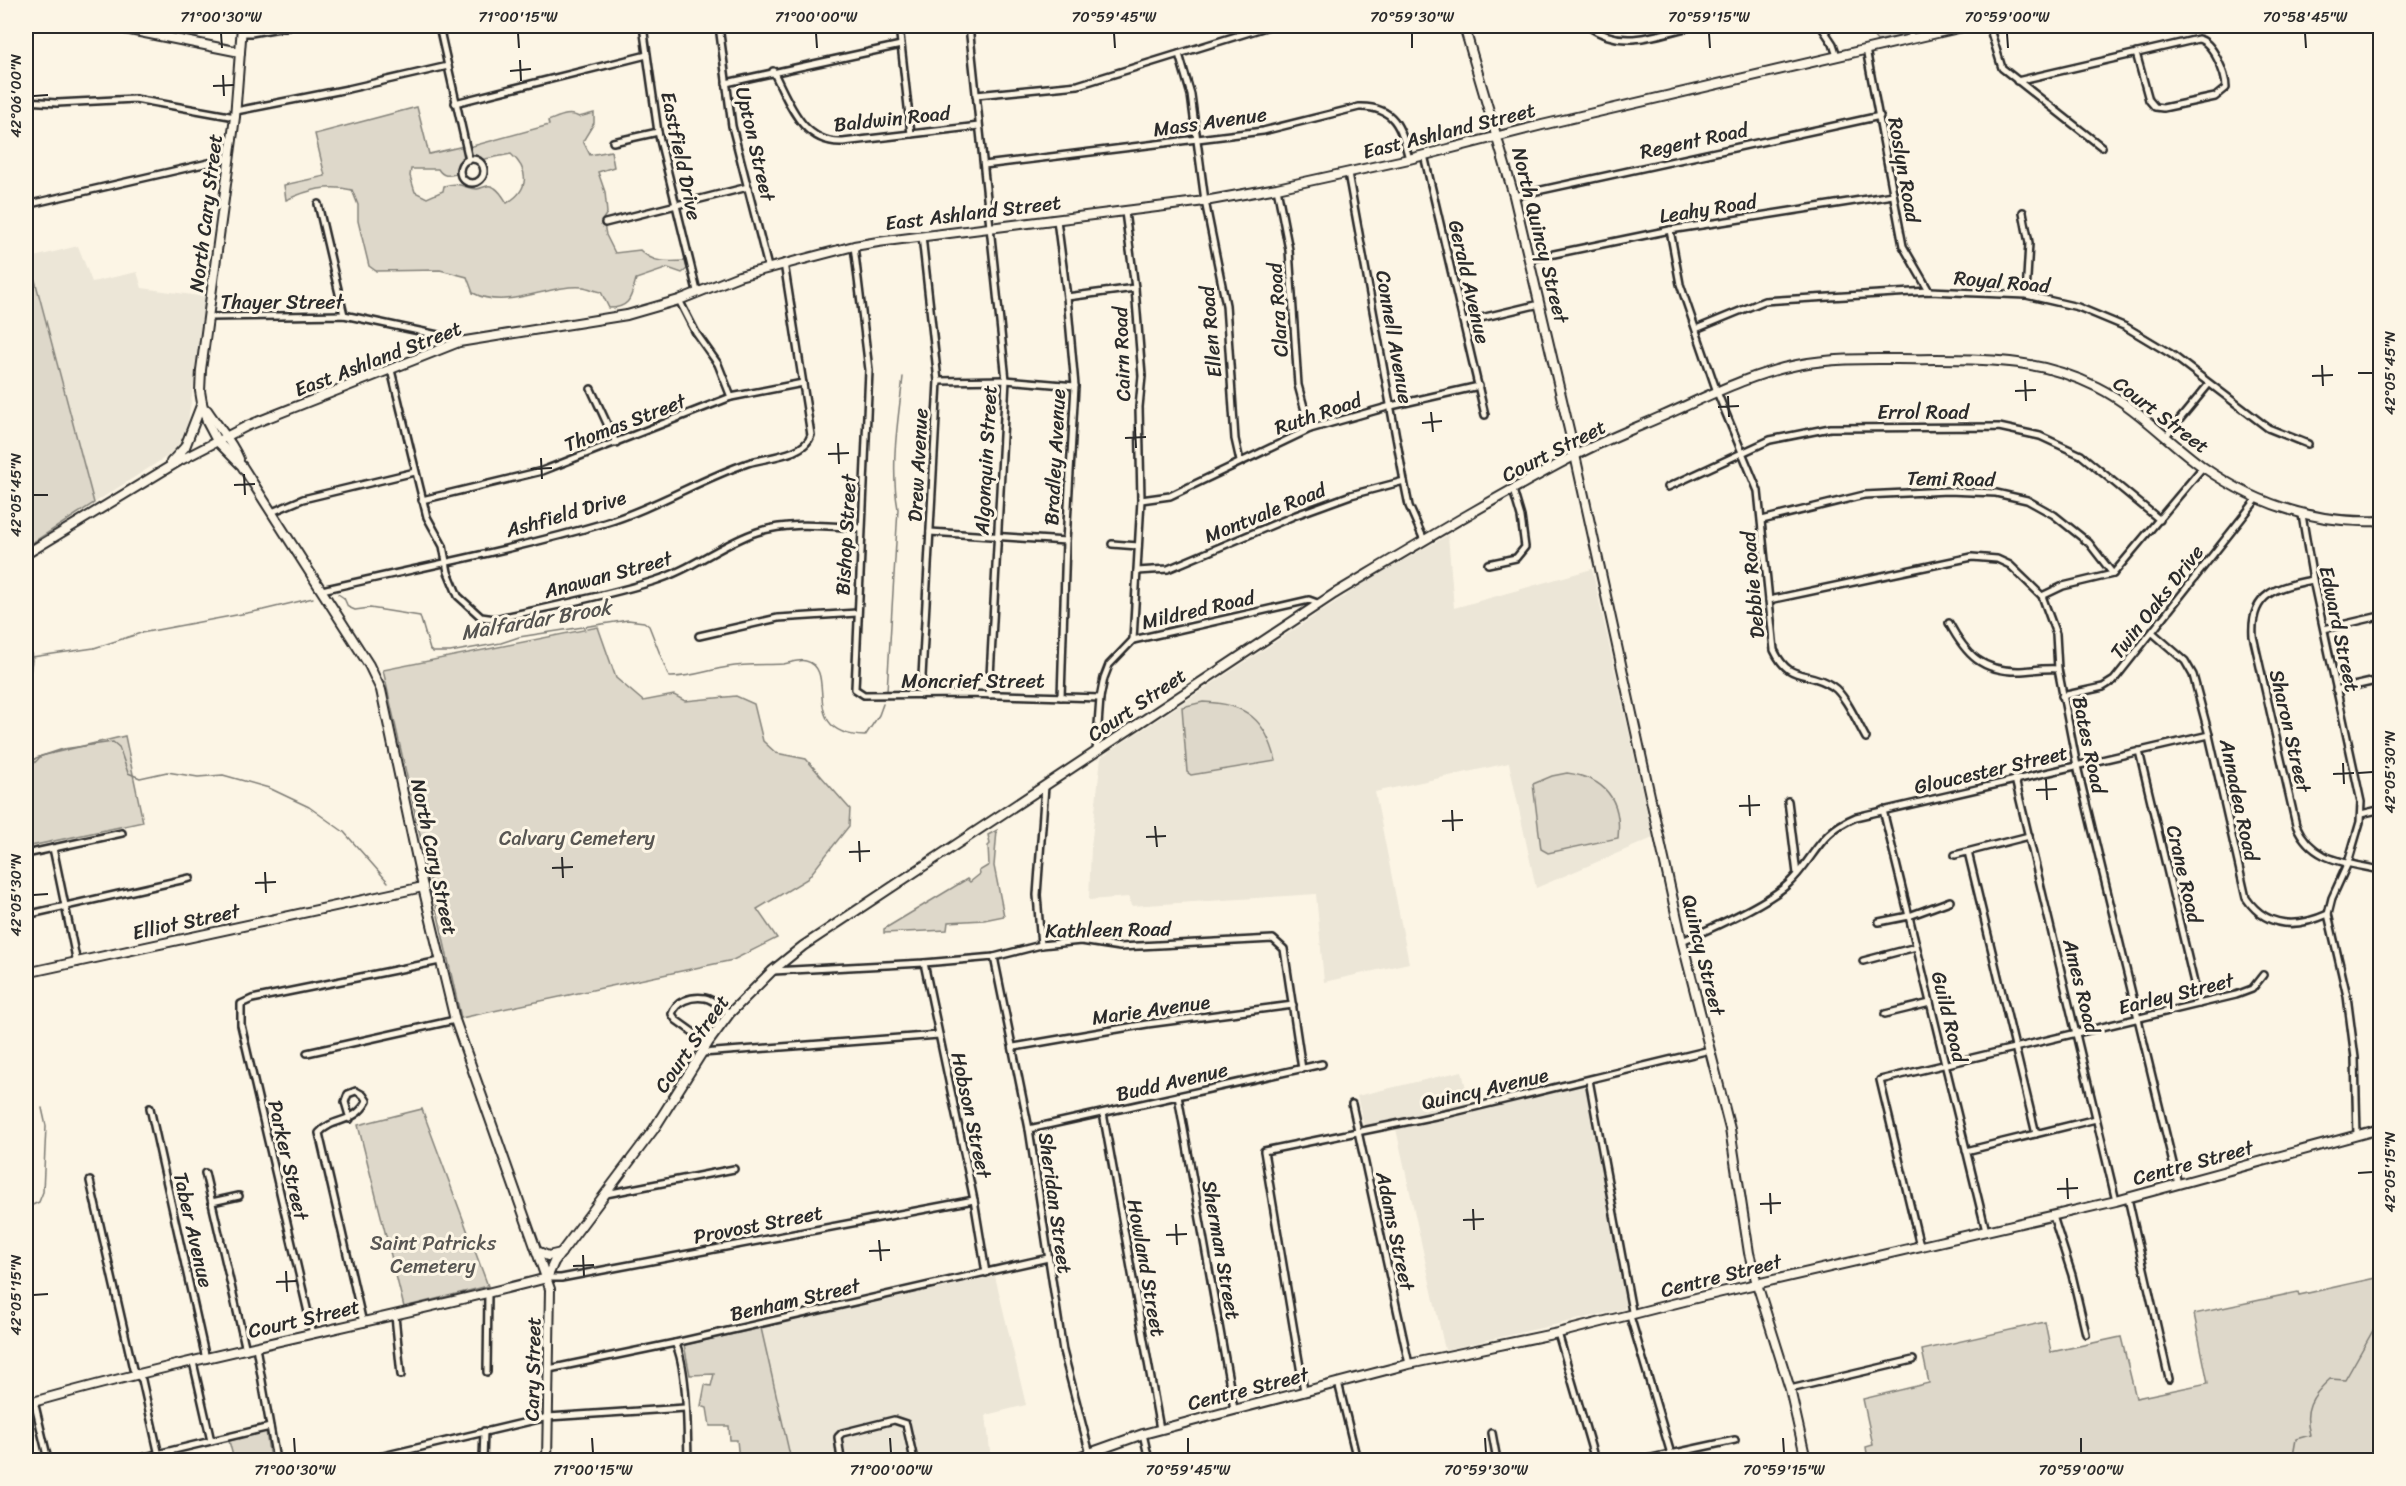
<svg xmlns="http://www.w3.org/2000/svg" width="2406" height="1486" font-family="Sriracha,sans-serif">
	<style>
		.built { fill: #ece6d7 }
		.green { fill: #ded8ca; stroke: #84827a; stroke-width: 1.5 }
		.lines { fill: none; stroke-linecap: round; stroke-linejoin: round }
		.stream { stroke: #7d7b74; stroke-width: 1.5 }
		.street-casing { stroke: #2b2b2b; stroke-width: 10 }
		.secondary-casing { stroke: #2b2b2b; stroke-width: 12 }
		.street { stroke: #fcf5e5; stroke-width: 5 }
		.secondary { stroke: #fcf5e5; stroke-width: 8 }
		.ticks { fill: none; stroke: #2b2b2b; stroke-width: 2 }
		.labels { text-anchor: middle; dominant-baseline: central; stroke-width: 6; stroke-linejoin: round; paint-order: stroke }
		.street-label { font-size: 20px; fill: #2b2b2b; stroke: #fcf5e5 }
		.park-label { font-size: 20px; fill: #585653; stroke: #fcf5e5 }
		.water-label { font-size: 21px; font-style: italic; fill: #545350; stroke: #fcf5e5 }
		.neatline { fill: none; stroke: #2b2b2b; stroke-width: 2 }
		.ticks-label { font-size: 15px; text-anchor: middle; fill: #2b2b2b }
	</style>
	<rect width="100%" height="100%" fill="#fcf5e5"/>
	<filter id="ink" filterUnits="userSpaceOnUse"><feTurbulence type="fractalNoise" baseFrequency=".0167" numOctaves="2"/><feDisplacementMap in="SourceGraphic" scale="12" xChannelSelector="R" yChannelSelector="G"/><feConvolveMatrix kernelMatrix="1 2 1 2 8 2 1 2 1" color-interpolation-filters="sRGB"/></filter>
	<g filter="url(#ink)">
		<g class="built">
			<path d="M78 246 92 282 137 272 142 288 207 297 188 422 179 444 166 457 94 503 30 258Z"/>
			<path d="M1448 535 1454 608 1592 569 1653 838 1536 888 1509 763 1375 792 1409 963 1324 982 1316 894 1131 906 1129 897 1089 900 1091 847 1101 757 1372 578Z"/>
			<path d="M1462 1071 1471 1111 1581 1085 1586 1088 1626 1303 1624 1309 1445 1350 1394 1120 1364 1127 1357 1096Z"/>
			<path d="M995 1276 1026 1405 986 1415 991 1460H791L761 1328Z"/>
		</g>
		<g class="green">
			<path d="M1865 26H1901L1902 32 1897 37 1877 41Z"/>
			<path d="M417 107 429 154 464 146 465 156 456 174C448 176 443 177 438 169H411L410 176 415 192 427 198 443 191 444 186C462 181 465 189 477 189 484 188 488 183 495 188 500 191 504 198 507 203 529 190 530 171 511 154L480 160 472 157 469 147 549 125 548 121C559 117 569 111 579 117L594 113V123L583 141 590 155 611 151 614 167 598 172 605 192 607 213 603 219 606 235 615 253 640 250C652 263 667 262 685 261L687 269 682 273 668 268 636 279C631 296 631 308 609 308L601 292C595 291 589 288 583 287 547 284 507 311 473 293L467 277 440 270 376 271 369 266 358 221V205L352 190C328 184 308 190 286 200L284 185 325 176 315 134Z"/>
			<path d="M26 246 94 503 26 547Z"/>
			<path d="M598 627 616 678 643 701 674 695 685 701 736 696 754 704 763 741 776 753 806 759 850 809 849 826 807 879 757 909 777 938 733 960 461 1018 383 670Z"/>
			<path d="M1203 702C1246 703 1266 720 1276 761L1191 775 1187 772 1182 707Z"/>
			<path d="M125 736 143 822 26 847V772L41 756Z"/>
			<path d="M1567 773C1605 778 1622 800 1618 838L1548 853 1541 849 1533 784 1552 776Z"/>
			<path d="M997 830 994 866 1004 916 984 920 948 922 947 930 884 933V929L967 879 970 882 980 874 979 871 989 865 988 846 990 844 988 835Z"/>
			<path d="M422 1109 488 1286 404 1307 358 1125Z"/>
			<path d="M2380 1277V1460H1868L1866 1447 1873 1445 1863 1399 1929 1383 1922 1350 2045 1322 2051 1352 2121 1337 2136 1398 2208 1383 2194 1314 2298 1292 2299 1295Z"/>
			<path d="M761 1328 791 1460H739L737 1440H730L729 1426H710L707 1408 701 1406 705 1385 711 1386 714 1374 690 1375 684 1345Z"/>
			<path d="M266 1431 270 1460H234L229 1441Z"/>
		</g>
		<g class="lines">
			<g class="stream">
				<path d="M338 594 344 598 348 607 355 610 370 608 420 616 430 650 433 652H450L501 643 519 637 628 620 644 622 649 626 669 677C689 678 709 670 728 667 746 664 765 665 783 664 790 663 800 659 806 661 840 670 796 734 865 736L879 715 883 704"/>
				<path d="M26 609 32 660 26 702"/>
				<path d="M32 657 94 648 141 633 263 610 313 598"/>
				<path d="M887 691 898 509C890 465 898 421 903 377"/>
				<path d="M26 768 36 758 63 749 113 742 119 747 128 773 140 778 167 772 198 777 223 775 269 788 309 807 344 832 388 882"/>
				<path d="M26 1054 32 1072"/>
				<path d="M26 1208 39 1202 43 1192 46 1126 42 1108"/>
				<path d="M2289 1460 2293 1456 2296 1439 2310 1435C2303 1410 2311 1396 2330 1379L2345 1380 2380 1318"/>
			</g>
			<defs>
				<g id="street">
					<path d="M439 26 469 160"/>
					<path d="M643 26 658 132 697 291"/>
					<path d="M719 26 732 126 768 267"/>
					<path d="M899 26 911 134"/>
					<path d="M969 26 1006 380 989 695"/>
					<path d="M1588 26C1623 51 1656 34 1694 26"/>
					<path d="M1821 26 1833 44 1837 56"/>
					<path d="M1908 26 1912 38"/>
					<path d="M1989 26 2002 68 2102 147"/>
					<path d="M241 33H251L291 26"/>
					<path d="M1866 49 1903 246 1929 291"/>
					<path d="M1179 54 1191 95 1205 201 1226 305 1235 439 1240 461"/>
					<path d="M773 71C789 102 802 144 843 142L979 126"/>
					<path d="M2017 81 2198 39C2213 41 2226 75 2226 88L2215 97 2163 108 2155 107 2149 100 2136 53"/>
					<path d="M726 83 901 45"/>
					<path d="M976 95 1078 85 1269 26"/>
					<path d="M26 101 57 103 135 99 235 117"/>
					<path d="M455 103 647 55"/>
					<path d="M236 111 348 89 448 66"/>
					<path d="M613 142 658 132"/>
					<path d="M1424 155 1485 415"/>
					<circle cx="472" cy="171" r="12"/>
					<path d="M984 165 1263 131 1359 107C1396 106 1401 129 1409 159"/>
					<path d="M1348 173 1404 481 1409 506 1424 540"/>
					<path d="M1277 188 1289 250 1298 385 1310 429"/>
					<path d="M1514 196 1880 116"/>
					<path d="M318 204 344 315"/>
					<path d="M26 205 230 158"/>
					<path d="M1125 212 1135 288 1142 376 1139 407 1141 500 1133 640"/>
					<path d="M2023 212 2029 243 2026 295"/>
					<path d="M1057 220 1067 297 1075 386 1066 541 1061 697"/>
					<path d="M605 223 748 187"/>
					<path d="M1670 230 1680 284 1717 392 1758 491 1774 650C1790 684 1807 669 1832 686 1845 694 1858 724 1866 738"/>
					<path d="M854 246 869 370 855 689 864 695 966 694 1100 698"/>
					<path d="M1530 259 1670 230 1893 195"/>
					<path d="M1067 297 1135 288"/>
					<path d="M679 300 696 333 718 364 731 397"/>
					<path d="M209 317 344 315 438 335 459 342"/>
					<path d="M1464 322 1540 304"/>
					<path d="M1696 329 1764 301 1929 291 2026 295 2078 307 2126 327 2171 354 2268 428 2308 444"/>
					<path d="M391 370 427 517 443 546 448 572 458 596 481 617 495 619C548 607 603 597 654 581 691 570 721 544 757 532 790 521 827 526 861 528"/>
					<path d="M938 381 1006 380 1075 386"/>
					<path d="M591 389 616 443"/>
					<path d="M2166 436 2209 384"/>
					<path d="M1668 487 1770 440 1830 428 1999 427 2040 436 2081 455 2160 520"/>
					<path d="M422 500 542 471 731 397 803 383"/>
					<path d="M1141 500 1170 496 1310 429 1391 406 1479 386"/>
					<path d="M272 512 303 499 415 472"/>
					<path d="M2302 515 2313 580 2361 802 2360 822 2348 863 2332 898 2328 914 2347 996 2355 1058 2357 1135"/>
					<path d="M1762 520 1864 495 1948 491 1996 493 2027 500 2054 515 2089 543 2113 574"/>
					<path d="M930 532 1066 541"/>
					<path d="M1112 544 1138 546"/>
					<path d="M1488 564 1516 558 1525 547 1521 517 1513 490"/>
					<path d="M1137 571 1168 569 1296 515 1351 495 1404 481"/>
					<path d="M2313 580C2278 587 2250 592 2253 636L2296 825C2312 862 2345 862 2380 870"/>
					<path d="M322 590C417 568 513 550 605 523 655 508 700 479 748 463 766 457 805 456 811 435L784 263"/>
					<path d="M2042 596 2063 586 2113 574 2203 467"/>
					<path d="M1769 600 1972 557 1997 559 2010 565 2042 596 2056 634 2058 669 2077 766 2178 1184"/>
					<path d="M1949 623C1966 655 1982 672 2021 671 2033 670 2046 668 2058 669"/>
					<path d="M2324 629 2380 616"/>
					<path d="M2153 633 2185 661 2193 675 2209 735 2246 898C2267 929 2297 928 2328 914"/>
					<path d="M699 636 778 618 857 613"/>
					<path d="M2336 690 2380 680"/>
					<path d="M921 695 938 381 922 236"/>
					<path d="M2062 696 2103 687 2114 680 2257 499"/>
					<path d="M2139 751 2199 1004"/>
					<path d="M1096 752 1100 698 1104 678 1109 665 1133 640 1309 600 1320 604"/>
					<path d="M2015 779 2116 1201"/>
					<path d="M1788 801 1797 874"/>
					<path d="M1883 810 1986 1231"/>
					<path d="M2361 814 2378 810"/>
					<path d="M53 848 77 963"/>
					<path d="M1968 852 2036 1134"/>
					<path d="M26 854 122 833"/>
					<path d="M1955 855 2029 836"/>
					<path d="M26 915 190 878"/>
					<path d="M1879 922 1909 916 1950 901"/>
					<path d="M1682 941C1710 929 1766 904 1788 884 1815 859 1817 833 1856 817L2209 735"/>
					<path d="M1041 945 1037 895 1045 786"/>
					<path d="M994 957 1029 1129 1063 1351 1090 1454"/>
					<path d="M1863 961 1916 947"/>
					<path d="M924 963 974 1200 986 1273"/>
					<path d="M773 971 924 963 994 957 1041 945 1081 941 1120 947 1273 939 1284 949 1302 1069"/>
					<path d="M1885 1014 1930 1003"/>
					<path d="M708 1043 676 1020 672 1014C676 1001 691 996 705 998 713 999 723 1009 730 1013"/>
					<path d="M1014 1047 1147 1024 1293 1005"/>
					<path d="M307 1053 455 1020"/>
					<path d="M702 1053 939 1035"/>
					<path d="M1589 1080 1632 1311 1630 1316 1671 1454"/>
					<path d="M1178 1096 1234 1409"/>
					<path d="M1352 1104 1409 1364"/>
					<path d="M150 1108 206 1359"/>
					<path d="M1103 1113 1160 1429"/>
					<path d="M350 1119 345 1102 348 1094 356 1091 363 1095 367 1101C354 1125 334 1116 319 1133L363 1323"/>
					<path d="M1029 1129 1322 1064"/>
					<path d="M1966 1151 2096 1119"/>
					<path d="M205 1173 246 1350"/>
					<path d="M90 1181 133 1369 142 1380 160 1460"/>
					<path d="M606 1194 734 1169"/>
					<path d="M2128 1198 2169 1379"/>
					<path d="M212 1202 239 1196"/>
					<path d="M2053 1216 2072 1275 2086 1334"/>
					<path d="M1920 1246 1880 1080 2236 995 2252 989 2263 975"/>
					<path d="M547 1278H561L974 1200"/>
					<path d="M395 1316 401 1375"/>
					<path d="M1558 1333 1595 1460"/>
					<path d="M313 1334 241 1025V1004L252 999 440 961"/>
					<path d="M675 1343C688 1368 687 1431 688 1460"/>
					<path d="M256 1347 276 1460"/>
					<path d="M193 1362 211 1441"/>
					<path d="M549 1369 675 1343 1048 1258"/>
					<path d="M487 1372 488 1292"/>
					<path d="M1338 1382 1357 1460"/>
					<path d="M1790 1389 1913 1360"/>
					<path d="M1304 1391 1264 1151 1450 1113 1710 1050"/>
					<path d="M34 1401 48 1460"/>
					<path d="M1492 1433 1497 1460"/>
					<path d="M1143 1434 1149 1460"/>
					<path d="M132 1460 270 1427"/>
					<path d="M366 1460 548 1417 685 1408"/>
					<path d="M483 1460 484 1431"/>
					<path d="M841 1460 838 1437 842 1433 894 1420 906 1424 914 1460"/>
					<path d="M1643 1460 1735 1440"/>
				</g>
				<g id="secondary">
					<path d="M110 26 240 52"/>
					<path d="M242 26 235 117 201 370 200 391 202 403 207 422 217 441 242 466 369 665 381 690 423 887 455 1020 550 1289 547 1460"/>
					<path d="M1464 26 1514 196 1575 455 1682 941 1730 1129 1749 1253 1757 1284 1790 1389 1806 1460"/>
					<path d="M207 410C218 427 231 440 239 459"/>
					<path d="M171 462 185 447 202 403"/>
					<path d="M26 554 179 461 247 426 459 342 627 315 679 300 739 276 854 246 878 242 1205 201 1277 188 1409 159 1542 125 1967 26"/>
					<path d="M26 973 423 887"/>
					<path d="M539 1252 548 1256 561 1253"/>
					<path d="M547 1278 554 1262 654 1129 708 1043 730 1013 772 971 803 946 1334 594C1413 547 1492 499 1574 456 1602 441 1633 429 1663 416 1706 397 1750 374 1797 365 1842 356 1889 360 1935 359 1993 359 2043 360 2097 387 2137 407 2167 441 2203 467 2256 504 2315 524 2380 521"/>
					<path d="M26 1404C198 1355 374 1323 547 1278"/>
					<path d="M1070 1460 1143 1434 1409 1364 1558 1333 1700 1297 2116 1201 2380 1129"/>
				</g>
			</defs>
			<use href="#street" class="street-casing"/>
			<use href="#secondary" class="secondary-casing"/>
			<use href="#street" class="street"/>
			<use href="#secondary" class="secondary"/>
		</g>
	</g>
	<path class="ticks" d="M221 33 222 48M518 33 519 48M816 33 817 48M1114 33 1115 48M1412 33V48M1709 33 1710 48M2007 33 2008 48M2305 33 2306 48M520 60 521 81M510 71 531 69M223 75 224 96M213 86 234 85M33 96 48 95M2322 365 2323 386M2358 373H2373M2312 376 2333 375M2025 380 2026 401M2015 391 2036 390M1728 396 1729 417M1718 407 1739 406M1431 412 1433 432M1422 423 1442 421M1135 427 1136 448M1125 438 1146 437M838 443 839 464M828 454 849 453M541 458 542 479M531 469 552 468M244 474 245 495M234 485 255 484M33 495H48M2343 763 2344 784M2358 773 2373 772M2333 774 2354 773M2046 779 2047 800M2036 790 2057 789M1749 795 1750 816M1739 806 1760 805M1452 810 1453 831M1442 821 1463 820M1155 826 1157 847M1146 837 1166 836M859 841 860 862M849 852 870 851M562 857 563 878M552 868 573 867M265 872 266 893M255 883 276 882M33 895 48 894M2358 1173 2373 1172M2067 1178 2068 1199M2057 1189 2078 1188M1770 1193 1771 1214M1760 1204 1781 1203M1473 1209 1474 1230M1463 1220 1484 1219M1176 1224 1177 1245M1166 1235 1187 1234M879 1240 881 1261M869 1251 890 1250M583 1255 584 1276M573 1266 594 1265M286 1271 287 1292M276 1282 297 1281M33 1295 48 1294M294 1438 295 1453M592 1438 593 1453M890 1438 891 1453M1188 1438V1453M1485 1438 1486 1453M1783 1438 1784 1453M2081 1438V1453"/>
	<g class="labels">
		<g class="street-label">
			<text transform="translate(892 119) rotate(-6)">Baldwin Road</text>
			<text transform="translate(1210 122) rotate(-8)">Mass Avenue</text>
			<text transform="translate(1449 131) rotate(-14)">East Ashland Street</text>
			<text transform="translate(1694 141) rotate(-12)">Regent Road</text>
			<text transform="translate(755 144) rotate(77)">Upton Street</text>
			<text transform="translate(681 156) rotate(78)">Eastfield Drive</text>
			<text transform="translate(1904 170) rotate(80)">Roslyn Road</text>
			<text transform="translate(1708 209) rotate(-9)">Leahy Road</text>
			<text transform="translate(206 213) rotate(-83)">North Cary Street</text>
			<text transform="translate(973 213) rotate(-7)">East Ashland Street</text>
			<text transform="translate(1540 235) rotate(76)">North Quincy Street</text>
			<text transform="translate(1469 282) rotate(77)">Gerald Avenue</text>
			<text transform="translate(2002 282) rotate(5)">Royal Road</text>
			<text x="282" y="302">Thayer Street</text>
			<text transform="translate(1278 310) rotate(-94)">Clara Road</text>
			<text transform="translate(1211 332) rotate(-95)">Ellen Road</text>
			<text transform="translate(1394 337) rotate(80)">Connell Avenue</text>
			<text transform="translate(1122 354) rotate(-92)">Cairn Road</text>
			<text transform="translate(378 359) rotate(-21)">East Ashland Street</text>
			<text x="1923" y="412">Errol Road</text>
			<text transform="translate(1318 414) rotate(-19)">Ruth Road</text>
			<text transform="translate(2161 415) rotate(37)">Court Street</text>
			<text transform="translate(625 423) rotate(-21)">Thomas Street</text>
			<text transform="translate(1554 451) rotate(-27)">Court Street</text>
			<text transform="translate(1055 457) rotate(-87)">Bradley Avenue</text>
			<text transform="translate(986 460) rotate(-87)">Algonquin Street</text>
			<text transform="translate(918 465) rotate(-87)">Drew Avenue</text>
			<text transform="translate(1951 479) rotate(1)">Temi Road</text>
			<text transform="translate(1265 513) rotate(-22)">Montvale Road</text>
			<text transform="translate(566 514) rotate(-16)">Ashfield Drive</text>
			<text transform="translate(846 535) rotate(-87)">Bishop Street</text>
			<text transform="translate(608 575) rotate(-15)">Anawan Street</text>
			<text transform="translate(1753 585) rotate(-95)">Debbie Road</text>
			<text transform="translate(2157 602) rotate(-52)">Twin Oaks Drive</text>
			<text transform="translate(1198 610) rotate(-13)">Mildred Road</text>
			<text transform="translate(2339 629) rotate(78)">Edward Street</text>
			<text x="973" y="681">Moncrief Street</text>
			<text transform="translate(1137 705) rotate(-34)">Court Street</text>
			<text transform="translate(2290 731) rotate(77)">Sharon Street</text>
			<text transform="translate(2089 745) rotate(78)">Bates Road</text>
			<text transform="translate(1991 770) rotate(-13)">Gloucester Street</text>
			<text transform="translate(2239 800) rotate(78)">Annadea Road</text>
			<text transform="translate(434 857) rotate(78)">North Cary Street</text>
			<text transform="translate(2184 874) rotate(77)">Crane Road</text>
			<text transform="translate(186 922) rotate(-12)">Elliot Street</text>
			<text transform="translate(1108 930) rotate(-1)">Kathleen Road</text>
			<text transform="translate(1703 955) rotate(76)">Quincy Street</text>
			<text transform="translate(2081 986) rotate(76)">Ames Road</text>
			<text transform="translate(2176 994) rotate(-14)">Earley Street</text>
			<text transform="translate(1151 1010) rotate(-8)">Marie Avenue</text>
			<text transform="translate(1949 1017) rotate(76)">Guild Road</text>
			<text transform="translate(692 1044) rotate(-55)">Court Street</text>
			<text transform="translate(1172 1082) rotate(-13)">Budd Avenue</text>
			<text transform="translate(1485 1089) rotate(-13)">Quincy Avenue</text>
			<text transform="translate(971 1115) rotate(78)">Hobson Street</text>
			<text transform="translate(288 1160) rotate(77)">Parker Street</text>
			<text transform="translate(2193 1163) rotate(-15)">Centre Street</text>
			<text transform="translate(1055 1203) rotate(82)">Sheridan Street</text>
			<text transform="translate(758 1225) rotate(-11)">Provost Street</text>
			<text transform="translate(193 1230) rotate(77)">Taber Avenue</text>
			<text transform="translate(1395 1231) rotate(78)">Adams Street</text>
			<text transform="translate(1221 1250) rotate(80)">Sherman Street</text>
			<text transform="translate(1146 1268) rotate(80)">Howland Street</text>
			<text transform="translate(1721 1276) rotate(-14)">Centre Street</text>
			<text transform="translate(795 1300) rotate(-13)">Benham Street</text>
			<text transform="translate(304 1319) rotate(-13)">Court Street</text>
			<text transform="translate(533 1369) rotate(-89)">Cary Street</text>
			<text transform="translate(1248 1389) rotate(-14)">Centre Street</text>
		</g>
		<g class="park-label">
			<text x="577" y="838">Calvary Cemetery</text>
			<text x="433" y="1243">Saint Patricks<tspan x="433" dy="23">Cemetery</tspan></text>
		</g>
		<g class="water-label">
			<text transform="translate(536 620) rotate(-10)">Malfardar Brook</text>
		</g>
	</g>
	<rect width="2406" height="1486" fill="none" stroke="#fcf5e5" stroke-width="66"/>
	<rect x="33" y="33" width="2340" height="1420" class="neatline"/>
	<g class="ticks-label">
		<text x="221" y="22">71°00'30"W</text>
		<text x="518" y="22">71°00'15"W</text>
		<text x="816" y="22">71°00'00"W</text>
		<text x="1114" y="22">70°59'45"W</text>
		<text x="1412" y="22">70°59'30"W</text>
		<text x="1709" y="22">70°59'15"W</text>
		<text x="2007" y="22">70°59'00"W</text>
		<text x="2305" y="22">70°58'45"W</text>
		<text transform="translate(16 96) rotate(-90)" y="5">42°06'00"N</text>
		<text transform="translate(2390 373) rotate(-90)" y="5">42°05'45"N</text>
		<text transform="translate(16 495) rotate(-90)" y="5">42°05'45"N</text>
		<text transform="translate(2390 772) rotate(-90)" y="5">42°05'30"N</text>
		<text transform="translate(16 895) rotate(-90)" y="5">42°05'30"N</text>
		<text transform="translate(2390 1172) rotate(-90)" y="5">42°05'15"N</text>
		<text transform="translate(16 1295) rotate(-90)" y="5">42°05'15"N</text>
		<text x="295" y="1475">71°00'30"W</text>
		<text x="593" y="1475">71°00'15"W</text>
		<text x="891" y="1475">71°00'00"W</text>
		<text x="1188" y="1475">70°59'45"W</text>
		<text x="1486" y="1475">70°59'30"W</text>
		<text x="1784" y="1475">70°59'15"W</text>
		<text x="2081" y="1475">70°59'00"W</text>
	</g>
</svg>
